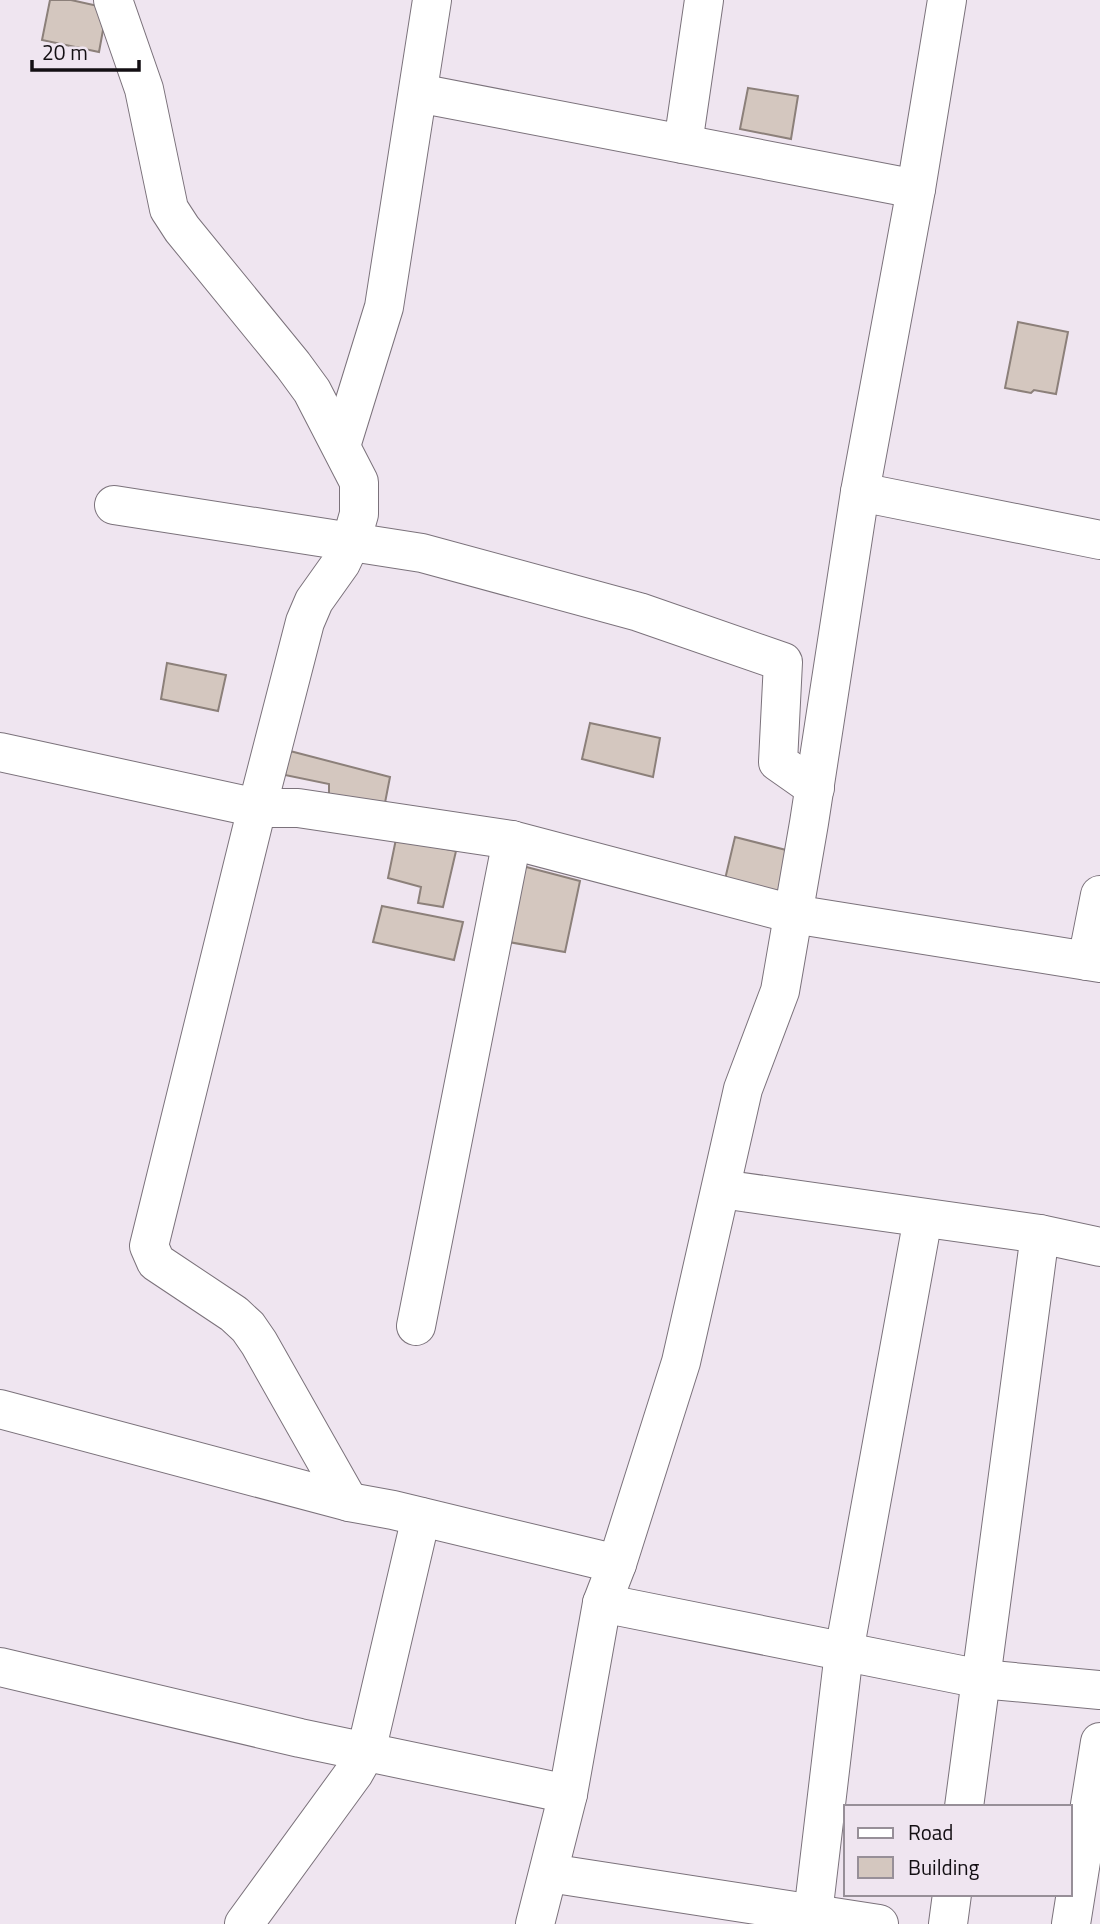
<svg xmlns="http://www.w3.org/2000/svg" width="1100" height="1924" font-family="'Titillium Web',sans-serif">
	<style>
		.building { fill: #d4c7bf; stroke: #8c807a; stroke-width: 2 }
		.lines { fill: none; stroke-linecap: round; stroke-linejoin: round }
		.minor-casing { stroke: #7b727b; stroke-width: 40 }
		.tertiary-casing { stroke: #7b727b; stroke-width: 40 }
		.minor { stroke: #fff; stroke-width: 38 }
		.tertiary { stroke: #fff; stroke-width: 38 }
	</style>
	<rect width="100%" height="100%" fill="#efe5f0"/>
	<g class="building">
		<path d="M50 0H71L107 8 99 52 42 40Z"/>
		<path d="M748 88 798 96 791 139 740 129Z"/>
		<path d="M1018 322 1068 332 1056 394 1034 390 1031 393 1005 388Z"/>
		<path d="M167 663 226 675 218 711 161 699Z"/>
		<path d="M590 723 660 738 653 777 582 759Z"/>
		<path d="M290 751 390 777 383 813 329 804V784L285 775Z"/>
		<path d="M735 837 794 852 783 907 722 892Z"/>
		<path d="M396 839 456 851 443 907 418 903 421 887 388 878Z"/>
		<path d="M515 864 580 881 565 952 503 941Z"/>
		<path d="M382 906 463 922 454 960 373 942Z"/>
	</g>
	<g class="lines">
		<defs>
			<g id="minor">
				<path d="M113 0 144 89 169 209 182 229 293 365 312 391 359 482V514L351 542 341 563 314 601 305 622 257 808 149 1246 156 1262 234 1314 248 1327 259 1343 349 1502"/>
				<path d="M418 93 916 189"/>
				<path d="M683 144 704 0"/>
				<path d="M341 446 384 307 432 0"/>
				<path d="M860 492 1100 540"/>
				<path d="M114 505 422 553 639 612 783 662 778 762 815 788"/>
				<path d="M0 752 257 808H298L512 840 793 914 1100 963"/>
				<path d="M1087 961 1100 895"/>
				<path d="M721 1189 1040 1234 1100 1247"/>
				<path d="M416 1326 512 840"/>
				<path d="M0 1409 349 1502 393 1510 617 1564"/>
				<path d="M602 1603 981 1679 1100 1690"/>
				<path d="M0 1667 300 1738 568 1794"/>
				<path d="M964 1807 1040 1234"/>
				<path d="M549 1873 879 1924"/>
				<path d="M813 1914 844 1652 923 1218"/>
				<path d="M244 1924 354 1773 366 1752 421 1517"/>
				<path d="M948 1924 952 1894"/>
				<path d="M1071 1924 1100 1742"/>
			</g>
			<path id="tertiary" d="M535 1924 568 1794 602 1603 617 1564 681 1362 743 1089 780 991 809 823 860 492 916 189 947 0"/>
		</defs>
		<use href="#minor" class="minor-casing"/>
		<use href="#tertiary" class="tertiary-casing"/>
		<use href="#minor" class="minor"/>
		<use href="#tertiary" class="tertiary"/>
	</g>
	<rect x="844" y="1805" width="228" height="91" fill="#efe5f0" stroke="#978f98" stroke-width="2"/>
	<rect x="858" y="1828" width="35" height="10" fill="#ffffff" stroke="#978f98" stroke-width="2"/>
	<text x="908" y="1840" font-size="21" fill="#130f13">Road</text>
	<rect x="858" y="1857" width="35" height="21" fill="#d4c7bf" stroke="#978f98" stroke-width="2"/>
	<text x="908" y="1875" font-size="21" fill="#130f13">Building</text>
	<path d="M32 60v10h107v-10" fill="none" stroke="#130f13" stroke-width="3.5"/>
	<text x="42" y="60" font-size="21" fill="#130f13" stroke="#efe5f0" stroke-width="5" paint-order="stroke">20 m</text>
</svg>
